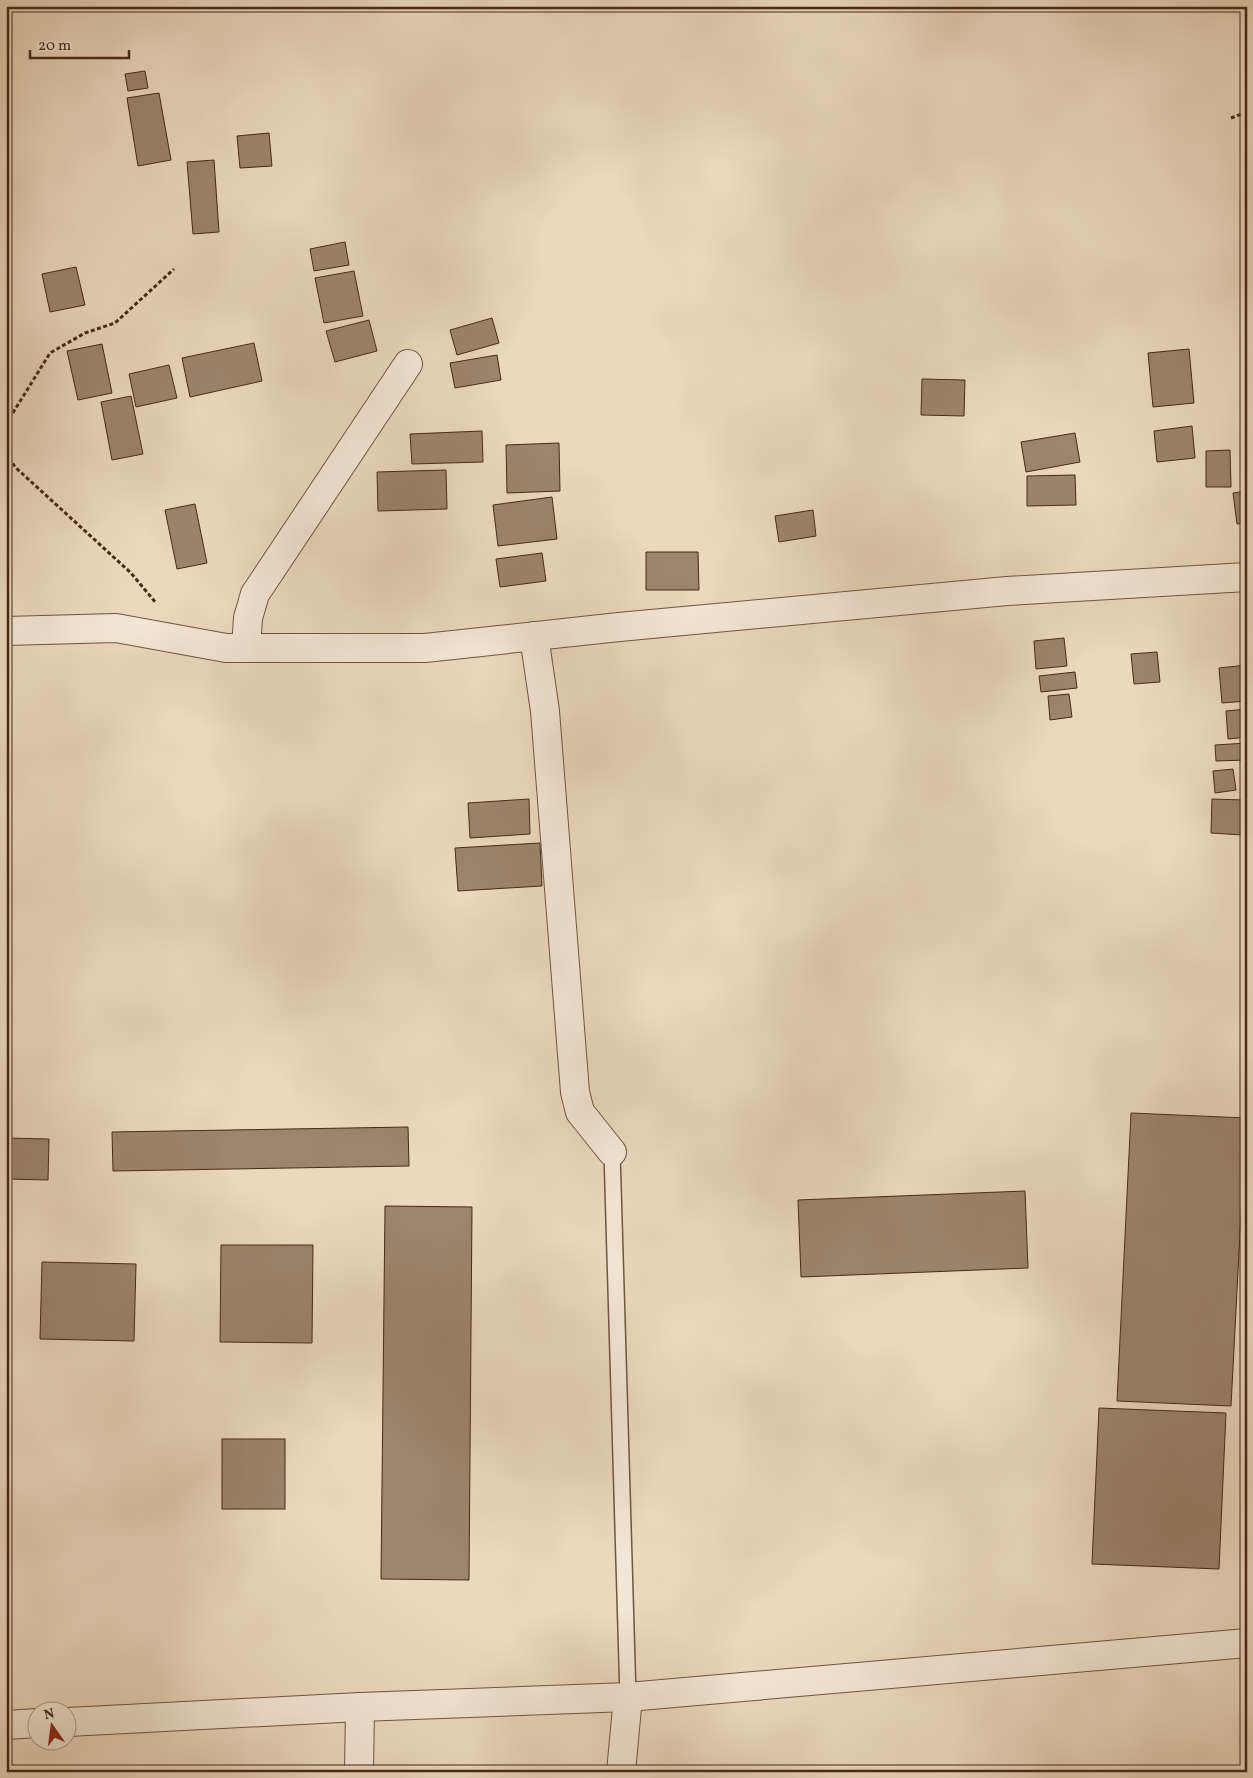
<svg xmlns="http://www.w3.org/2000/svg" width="1253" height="1778" viewBox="0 0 1253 1778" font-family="Vollkorn,serif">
  <rect width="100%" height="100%" fill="#ebd8bd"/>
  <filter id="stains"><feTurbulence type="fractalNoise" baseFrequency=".004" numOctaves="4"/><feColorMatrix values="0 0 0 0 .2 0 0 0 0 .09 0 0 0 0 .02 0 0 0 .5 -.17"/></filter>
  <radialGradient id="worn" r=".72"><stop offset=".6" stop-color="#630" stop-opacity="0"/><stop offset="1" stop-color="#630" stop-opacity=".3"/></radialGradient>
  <!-- building -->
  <g fill="#9c846d" stroke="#472917">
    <path d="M145,71L148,88L128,91L125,74Z"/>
    <path d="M159,93L171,160L138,166L127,98Z"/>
    <path d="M269,133L272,166L240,168L237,136Z"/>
    <path d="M214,160L219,232L193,234L187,162Z"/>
    <path d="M345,242L349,265L314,271L310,249Z"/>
    <path d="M76,267L85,305L50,312L42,274Z"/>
    <path d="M354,271L363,316L324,323L315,278Z"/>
    <path d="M492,318L499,343L457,355L450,330Z"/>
    <path d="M369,320L377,351L335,362L326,331Z"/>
    <path d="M254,343L262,381L190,397L182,358Z"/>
    <path d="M102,344L112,393L78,400L67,351Z"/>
    <path d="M1189,349L1194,403L1153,407L1148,353Z"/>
    <path d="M497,355L501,380L455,388L450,363Z"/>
    <path d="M169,365L177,398L136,407L129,374Z"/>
    <path d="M922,379L965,380L964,416L921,415Z"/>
    <path d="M131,396L143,454L112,460L101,402Z"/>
    <path d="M1192,426L1195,458L1157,462L1154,431Z"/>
    <path d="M482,431L483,462L412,464L410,434Z"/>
    <path d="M1075,433L1080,462L1026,472L1021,442Z"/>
    <path d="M559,443L560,491L507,493L506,445Z"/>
    <path d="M1230,450L1231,487H1206V451Z"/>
    <path d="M446,470L447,509L378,511L377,472Z"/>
    <path d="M1075,475L1076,505L1027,506V476Z"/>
    <path d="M1247,491V523L1237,524L1233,493Z"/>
    <path d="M552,497L557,539L498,546L493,505Z"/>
    <path d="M195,504L207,563L177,569L165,510Z"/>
    <path d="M813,510L816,536L779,542L775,516Z"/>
    <path d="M646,552H698L699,590H646Z"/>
    <path d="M542,553L546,581L500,587L496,559Z"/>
    <path d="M1064,638L1067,666L1036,669L1034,641Z"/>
    <path d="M1157,652L1160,682L1134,684L1131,654Z"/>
    <path d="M1247,665V701L1222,703L1219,668Z"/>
    <path d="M1075,672L1077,688L1041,692L1039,676Z"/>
    <path d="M1069,694L1072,717L1050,720L1048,696Z"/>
    <path d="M1247,709V737L1228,739L1226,711Z"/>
    <path d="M1247,743V760L1216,761L1215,745Z"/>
    <path d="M1233,769L1236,790L1215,793L1213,771Z"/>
    <path d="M529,799L530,834L470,838L468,803Z"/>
    <path d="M1212,799L1244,800L1243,835L1211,833Z"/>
    <path d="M540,843L542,886L458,891L455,848Z"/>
    <path d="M1131,1113L1246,1118L1231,1406L1117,1401Z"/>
    <path d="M408,1127L409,1166L113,1171L112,1132Z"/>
    <path d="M6,1138L49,1139L48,1180L6,1179Z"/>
    <path d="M1025,1191L1028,1268L801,1277L798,1200Z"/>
    <path d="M385,1206L472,1207L469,1580L381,1579Z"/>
    <path d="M221,1245H313L312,1343L220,1342Z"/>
    <path d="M42,1262L136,1264L134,1341L40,1339Z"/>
    <path d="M1099,1408L1226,1413L1219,1569L1092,1564Z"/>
    <rect x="222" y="1439" width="63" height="70"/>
    <path d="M41,1769L93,1771V1772H41Z"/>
  </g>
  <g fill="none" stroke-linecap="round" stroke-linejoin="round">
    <defs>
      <path id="lane" d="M612,1152L628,1697"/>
      <g id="street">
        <path d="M6,631L116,628L226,648H425L619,627L1007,591L1247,577"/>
        <path d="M534,636L545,711L575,1092L580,1112L612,1152"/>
        <path d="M246,648L248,618L255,594L408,364"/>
        <path d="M68,1722L360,1707L628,1697L1247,1643"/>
        <path d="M6,1725L38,1723"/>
        <path d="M359,1772L360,1707"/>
        <path d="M621,1772L628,1697"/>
      </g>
    </defs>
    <!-- lane casing -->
    <use href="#lane" stroke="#705540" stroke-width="18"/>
    <!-- street casing -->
    <use href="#street" stroke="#705540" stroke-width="30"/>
    <!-- path -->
    <g stroke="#472917" stroke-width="3" stroke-dasharray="4 2.5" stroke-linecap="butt">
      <path d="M1231,118L1247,112"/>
      <path d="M6,424L50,353L85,333L115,323L174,269"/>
      <path d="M6,452L15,467L131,573L156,603"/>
    </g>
    <!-- lane -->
    <use href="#lane" stroke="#f2e6d4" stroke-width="15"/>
    <!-- street -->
    <use href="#street" stroke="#f2e6d4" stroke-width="28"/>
  </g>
  <!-- margin -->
  <rect width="1253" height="1778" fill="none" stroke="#ebd8bd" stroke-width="25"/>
  <rect x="8" y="8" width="1238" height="1763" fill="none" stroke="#472917" stroke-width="2.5"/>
  <rect x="12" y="12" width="1228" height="1753" fill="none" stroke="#472917"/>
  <!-- north arrow -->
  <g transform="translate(52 1726) rotate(346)"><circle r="24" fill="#f2e6d4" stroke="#ae9a88"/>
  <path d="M0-4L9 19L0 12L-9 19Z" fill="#8f2418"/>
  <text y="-8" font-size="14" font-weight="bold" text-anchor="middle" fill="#472917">N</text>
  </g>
  <!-- scale -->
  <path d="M30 50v8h99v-8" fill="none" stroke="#472917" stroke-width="2.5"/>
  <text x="38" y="50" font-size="15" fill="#472917" stroke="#f2e6d4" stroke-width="4" paint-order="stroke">20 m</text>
  <rect width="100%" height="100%" filter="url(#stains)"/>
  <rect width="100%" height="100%" fill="url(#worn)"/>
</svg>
